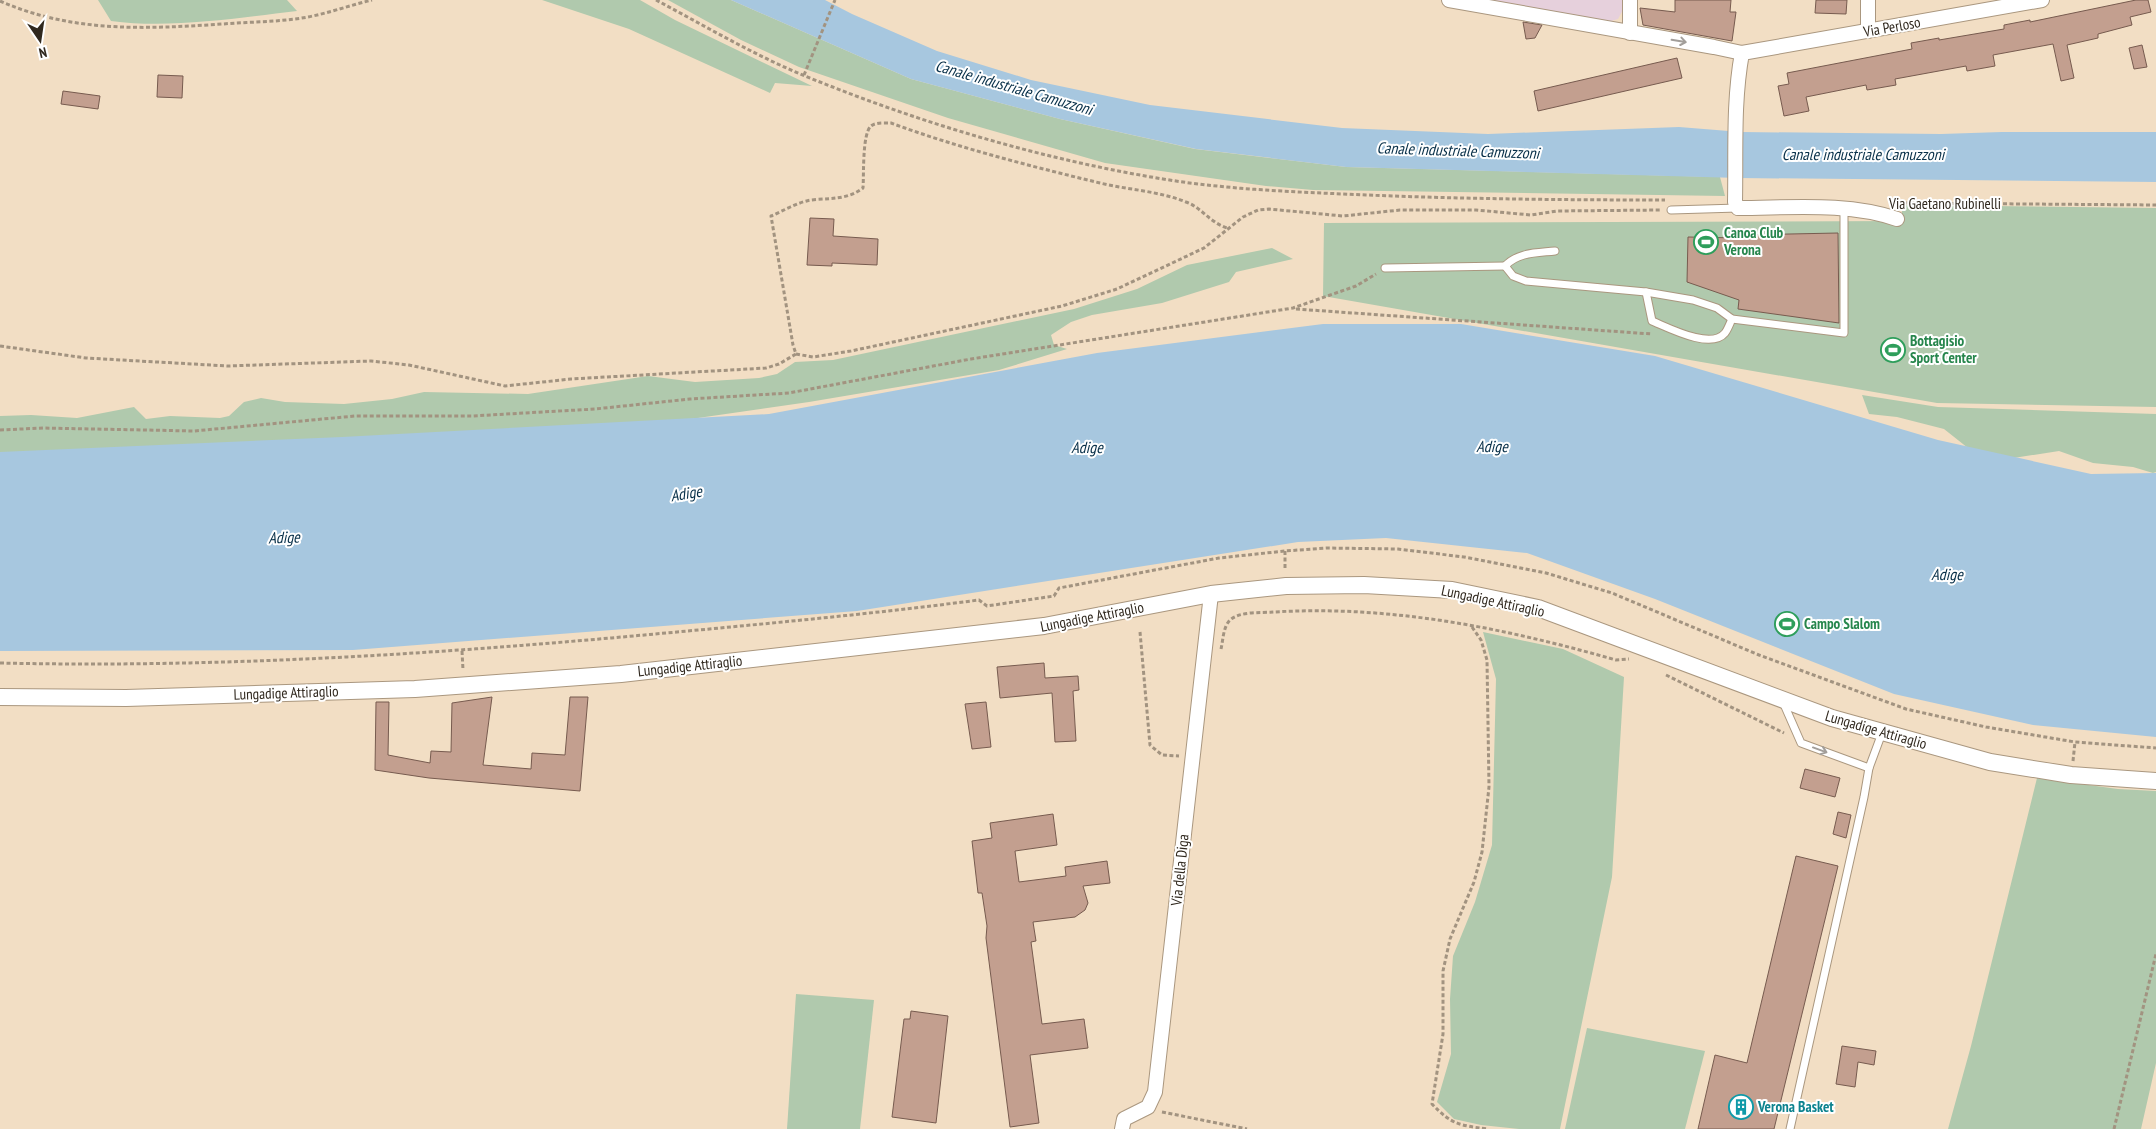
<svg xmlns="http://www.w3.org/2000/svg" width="2156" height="1129" viewBox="0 0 2156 1129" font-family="'PT Sans Narrow',sans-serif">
  <rect width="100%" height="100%" fill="#f2dec4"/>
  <!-- industrial -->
  <path fill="#e6d0dc" d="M1482,0H1624L1625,6L1618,19L1604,23Z"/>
  <!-- green -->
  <g fill="#b0c9ad">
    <path d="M98,0H287L297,11C238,18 170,29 111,21Z"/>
    <path d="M542,0H640L675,20L812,86L775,83L770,93L629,29Z"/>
    <path d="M668,0H731L911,79L1060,119L1195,149L1346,167L1720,177L1725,196L1313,190L1266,186L1105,163L948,118L799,67L741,40Z"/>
    <path d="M1902,205L2156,208V407L1937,403L1323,296L1324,223L1902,221Z"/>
    <path d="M1272,248L1293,259L1236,272L1229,282L1162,303L1092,315L1071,322L1051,335L1054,345L1067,349L999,370L809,402L677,421L0,459V416L31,415L77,418L134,407L146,419L170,416L220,418L229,416L244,402L261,398L285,402L344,404L392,399L424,392L528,394L648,376L695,382L759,378L777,374L795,362L833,360L1074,309L1137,289L1187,265Z"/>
    <path d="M1862,395L1938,407L2156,414V472L2153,473L2133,467L2093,463L2059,451L2007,459L1968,448L1944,429L1897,417L1869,414Z"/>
    <path d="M1483,632L1563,649L1624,677L1612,877L1560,1129H1519L1481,1125L1454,1119L1437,1102L1451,1054L1450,999L1453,956L1475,902L1492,845L1496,679Z"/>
    <path d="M2037,778L2118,789L2156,791V1063L2141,1129H1948L1971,1046Z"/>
    <path d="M796,994L874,1000L860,1129H787Z"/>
    <path d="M1587,1028L1705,1051L1685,1129H1565Z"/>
  </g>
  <!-- water -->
  <g fill="#a7c7df">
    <path d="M731,0H825L852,14L937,51L1031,80L1150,105L1342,128L1488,134L1679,127L1741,132L1941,134L2002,132H2156V182L1739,178L1346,167L1196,149L1060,119L911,79Z"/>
    <path d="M1323,324H1461L1655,356L1938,440L2091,474L2156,473V737L2033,725L1894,694L1655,599L1527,553L1386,538L1298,542L857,611L353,650L0,651V452L342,437L769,414L1097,353Z"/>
  </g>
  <!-- building -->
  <g fill="#c39f8f" stroke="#775b4f">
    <path d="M1675,0H1731L1730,12H1736L1732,41L1643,25L1640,8L1675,12Z"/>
    <path d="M1816,0H1847L1846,14L1815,13Z"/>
    <path d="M2136,0H2148L2151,12L2130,17L2132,25L2098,34V38L2067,45L2074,78L2061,81L2053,44L1993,55L1995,66L1967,71L1966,66L1895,79L1896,85L1867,90L1866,85L1806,97L1809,111L1784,116L1778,86L1789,84L1787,73L1912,49L1911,43L1939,38V40L2004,29V25L2030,20V22Z"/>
    <path d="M1523,22L1542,25L1535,38L1526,39Z"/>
    <path d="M2142,45L2147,67L2134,69L2129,48Z"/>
    <path d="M1677,58L1682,78L1538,111L1534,91Z"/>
    <path d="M158,75L183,76L182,98L157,97Z"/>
    <path d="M63,91L100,96L98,109L61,104Z"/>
    <path d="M810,218L834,219L833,236L878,239L877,265L832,263V266L807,265Z"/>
    <path d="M1838,233L1839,323L1738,309L1739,300L1687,282L1688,237L1742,238V235Z"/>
    <path d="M1044,663L1045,678L1078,676L1079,690L1073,691L1076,741L1055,742L1052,693L1000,698L997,667Z"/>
    <path d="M492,697L483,765L531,769L532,753L565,755L570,697H588L580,791L429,778L375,770L376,702H389L388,755L430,763L431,751L451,752L452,703Z"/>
    <path d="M986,702L991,747L972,749L965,704Z"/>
    <path d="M1805,769L1840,778L1835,797L1800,788Z"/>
    <path d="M1838,812L1851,815L1846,838L1833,834Z"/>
    <path d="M1053,814L1057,845L1015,851L1019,882L1066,876L1065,867L1107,861L1110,883L1083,886L1088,903L1085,910L1075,917L1033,922L1036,941L1031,942L1042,1024L1084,1019L1088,1048L1030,1055L1039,1123L1010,1127L986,938L987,926L982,893H978L972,841L992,838L990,823Z"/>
    <path d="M1796,856L1838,866L1774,1129H1698L1715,1055L1747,1063Z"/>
    <path d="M911,1011L948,1016L936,1123L892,1117L904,1019H910Z"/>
    <path d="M1842,1046L1876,1051L1874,1065L1858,1062L1855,1087L1836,1084Z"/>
  </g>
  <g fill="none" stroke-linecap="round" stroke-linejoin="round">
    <defs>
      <g id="service">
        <path d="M1671,210L1738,208"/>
        <path d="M1555,251C1537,253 1518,252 1505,266L1513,276L1526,281L1646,292L1693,300L1717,308L1732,319L1844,333V208"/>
        <path d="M1385,268L1505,266"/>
        <path d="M1646,292L1652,321C1669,328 1711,350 1725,333C1728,329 1730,323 1732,319"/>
        <path d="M1783,702L1801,743L1869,768"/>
        <path d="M1790,1129L1864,797L1869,768L1882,733"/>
      </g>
      <g id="minor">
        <path d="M1449,0L1714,47L1742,53"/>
        <path d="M1630,0V33"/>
        <path d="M1868,31V0"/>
        <path d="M1897,219C1847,202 1790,208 1738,208L1735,202C1736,152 1733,102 1742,53L2042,0"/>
        <path d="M1122,1129L1124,1119L1148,1107L1155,1092L1211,594"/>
      </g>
      <path id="tertiary" d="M0,697L126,698L415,689L621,674L1044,626L1211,594L1286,586L1364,585L1452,590L1538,608L1832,718L1990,762L2071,775L2156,781"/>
    </defs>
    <!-- service casing -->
    <use href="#service" stroke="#aa977f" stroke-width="9"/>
    <!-- minor casing -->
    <use href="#minor" stroke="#aa977f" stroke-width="16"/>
    <!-- tertiary casing -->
    <use href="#tertiary" stroke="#aa977f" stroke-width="18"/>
    <!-- path -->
    <g stroke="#a29380" stroke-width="3" stroke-dasharray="4 2.5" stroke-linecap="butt">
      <path d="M656,0C705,26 754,55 805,76C920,123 1041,159 1163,179C1230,190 1299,192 1366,195C1466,199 1566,200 1665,200"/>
      <path d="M0,1C73,33 145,29 223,24C247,22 272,22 295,19C321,16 347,6 372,0"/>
      <path d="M804,75L835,0"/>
      <path d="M1899,203L2156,205"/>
      <path d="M1296,309L1652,334"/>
      <path d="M0,346L86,358L228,366L371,361L409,365L505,386L571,379L766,368L779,364L796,354L793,345L771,216C783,211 798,202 811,200C830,198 847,200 863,188C864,175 862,134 871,126C876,122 885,123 891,123C959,148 1030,166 1100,183C1129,190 1159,191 1186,202C1201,207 1209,222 1227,228"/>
      <path d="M796,354L813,357L851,351L1062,306L1117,289L1204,248L1243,217L1258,210L1269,209L1343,216L1400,210H1476L1531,215L1557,211L1660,210"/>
      <path d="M0,430L43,428L194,431L355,416H472L595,409L690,399L789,393L971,359L1293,308L1356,286L1376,274"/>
      <path d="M1285,551V570"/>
      <path d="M1472,627L1481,640L1487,660L1489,787L1482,852L1474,882L1450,939L1443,971V1034L1432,1104C1452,1125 1459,1125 1487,1129"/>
      <path d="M1140,632L1150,745L1162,755L1179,756"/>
      <path d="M1221,649C1223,641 1223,627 1230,620C1240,611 1261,613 1274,612C1391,605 1504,628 1616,660L1629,659"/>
      <path d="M462,651L463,670"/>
      <path d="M0,663C219,668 438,654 655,634C764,624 871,614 979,600L987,606L1054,596L1059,588L1219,558L1285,551L1327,548L1398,549L1464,557L1546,573L1612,593L1759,655L1906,709L1986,727L2075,742L2156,748"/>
      <path d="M1666,675L1784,733"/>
      <path d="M2073,761L2075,742"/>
      <path d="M1162,1112L1247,1129"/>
      <path d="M2114,1129L2156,954"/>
    </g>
    <!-- service -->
    <use href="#service" stroke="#fff" stroke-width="7"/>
    <!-- minor -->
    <use href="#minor" stroke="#fff" stroke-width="14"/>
    <!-- tertiary -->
    <use href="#tertiary" stroke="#fff" stroke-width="16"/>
  </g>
  <!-- one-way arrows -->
  <defs><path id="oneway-shaft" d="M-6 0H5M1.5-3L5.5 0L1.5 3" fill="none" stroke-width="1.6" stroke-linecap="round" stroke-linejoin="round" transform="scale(1.25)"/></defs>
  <g stroke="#a29e9a">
    <use href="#oneway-shaft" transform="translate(1679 41) rotate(9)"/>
    <use href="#oneway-shaft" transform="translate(1820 750) rotate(20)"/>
  </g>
  <!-- icons -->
  <defs>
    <symbol id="stadium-ring" viewBox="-11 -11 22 22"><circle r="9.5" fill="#fff" stroke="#2e9e5b" stroke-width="1.5"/><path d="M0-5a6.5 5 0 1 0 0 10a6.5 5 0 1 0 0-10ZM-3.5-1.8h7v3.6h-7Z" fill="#2e9e5b"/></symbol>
    <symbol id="building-ring" viewBox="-11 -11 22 22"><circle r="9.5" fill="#fff" stroke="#0f9aa8" stroke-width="1.5"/><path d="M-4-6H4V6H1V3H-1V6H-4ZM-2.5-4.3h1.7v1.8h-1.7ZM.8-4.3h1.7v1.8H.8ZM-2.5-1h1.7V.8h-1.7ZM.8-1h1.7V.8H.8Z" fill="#0f9aa8"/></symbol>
  </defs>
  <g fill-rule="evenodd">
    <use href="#stadium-ring" x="1692" y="228" width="28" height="28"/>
    <use href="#stadium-ring" x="1879" y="336" width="28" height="28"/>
    <use href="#stadium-ring" x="1773" y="610" width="28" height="28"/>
    <use href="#building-ring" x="1727" y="1093" width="28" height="28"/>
  </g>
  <g text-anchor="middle" stroke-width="4" stroke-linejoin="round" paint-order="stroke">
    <!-- street labels -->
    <g font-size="15" fill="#30281e" stroke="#fff">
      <text transform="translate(1892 27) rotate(-10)" y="5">Via Perloso</text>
      <text x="1945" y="209">Via Gaetano Rubinelli</text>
      <text transform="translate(1493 601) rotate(12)" y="5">Lungadige Attiraglio</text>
      <text transform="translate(1092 617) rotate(-11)" y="5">Lungadige Attiraglio</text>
      <text transform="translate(690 666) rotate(-6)" y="5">Lungadige Attiraglio</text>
      <text transform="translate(286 693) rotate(-2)" y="5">Lungadige Attiraglio</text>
      <text transform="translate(1876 730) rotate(16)" y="5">Lungadige Attiraglio</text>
      <text transform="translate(1180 870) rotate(-84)" y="5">Via della Diga</text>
    </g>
    <!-- leisure labels -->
    <g font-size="15" font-weight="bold" fill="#27864d" stroke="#fff" text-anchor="start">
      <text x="1724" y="238">Canoa Club<tspan x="1724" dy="17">Verona</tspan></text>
      <text x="1910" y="346">Bottagisio<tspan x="1910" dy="17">Sport Center</tspan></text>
      <text x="1804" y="629">Campo Slalom</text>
    </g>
    <!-- culture labels -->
    <g font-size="15" font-weight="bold" fill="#0d838f" stroke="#fff" text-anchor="start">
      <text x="1758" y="1112">Verona Basket</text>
    </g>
    <!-- water labels -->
    <g font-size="16" font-style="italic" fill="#072f48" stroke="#fff">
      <text transform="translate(1014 87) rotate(16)" y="6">Canale industriale Camuzzoni</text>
      <text transform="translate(1458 150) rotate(2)" y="6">Canale industriale Camuzzoni</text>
      <text x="1863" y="160">Canale industriale Camuzzoni</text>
      <text x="1492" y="452">Adige</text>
      <text x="1087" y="453">Adige</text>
      <text transform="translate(686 493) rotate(-9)" y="6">Adige</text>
      <text transform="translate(284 537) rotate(-2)" y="6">Adige</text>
      <text x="1947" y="580">Adige</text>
    </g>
  </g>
  <!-- north arrow -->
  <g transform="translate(40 40) rotate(167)" stroke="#ffffff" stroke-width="4" paint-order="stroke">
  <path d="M0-4L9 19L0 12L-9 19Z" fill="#30281e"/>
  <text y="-8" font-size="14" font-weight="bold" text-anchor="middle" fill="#30281e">N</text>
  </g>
</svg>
